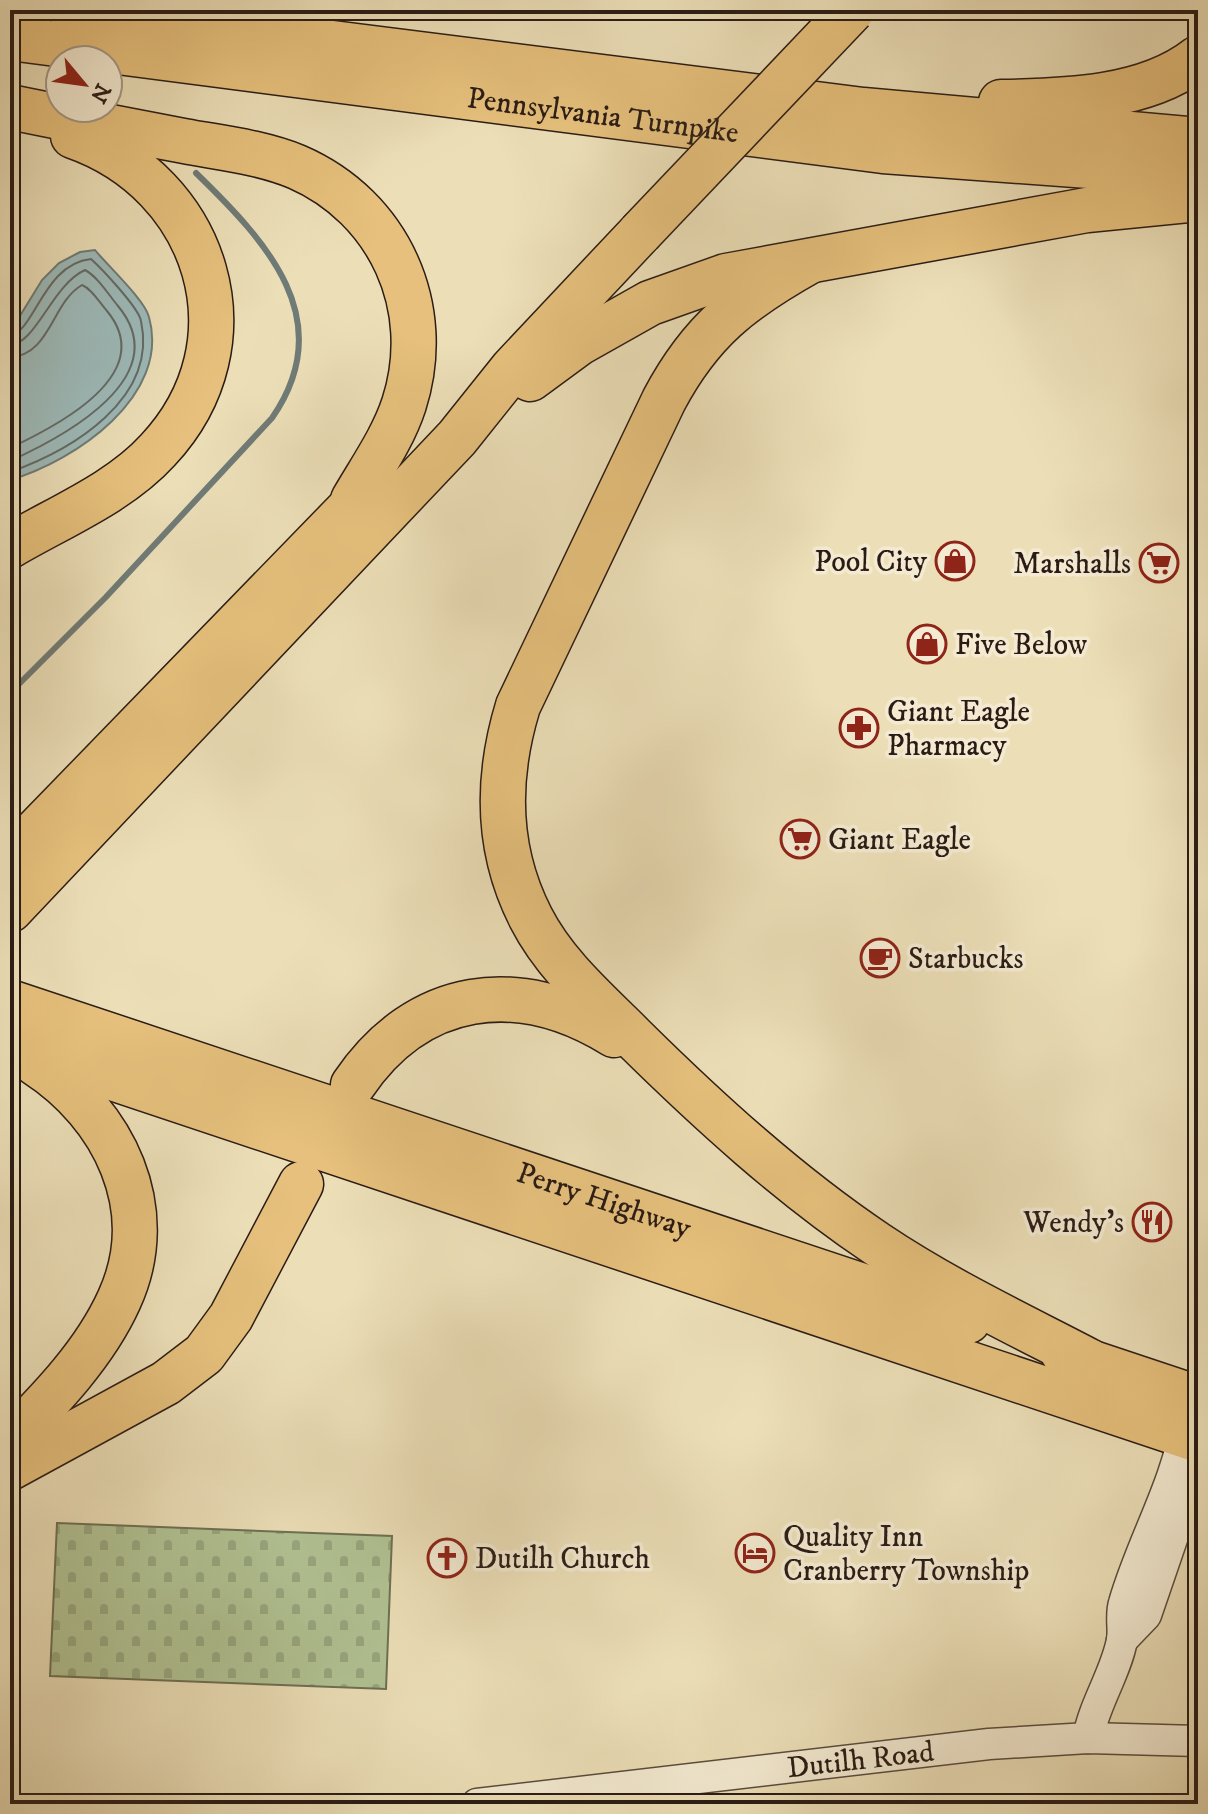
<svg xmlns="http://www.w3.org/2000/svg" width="1208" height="1814" viewBox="0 0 1208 1814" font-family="'IM FELL DW Pica',serif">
  <defs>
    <pattern id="cemetery-stones" width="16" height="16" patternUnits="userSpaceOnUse" patternTransform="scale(2)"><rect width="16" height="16" fill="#b1c394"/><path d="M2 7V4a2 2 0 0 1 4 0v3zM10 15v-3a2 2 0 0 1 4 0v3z" fill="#98a77f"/></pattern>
  </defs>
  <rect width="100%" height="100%" fill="#ecdfb8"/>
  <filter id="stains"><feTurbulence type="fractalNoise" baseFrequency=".0025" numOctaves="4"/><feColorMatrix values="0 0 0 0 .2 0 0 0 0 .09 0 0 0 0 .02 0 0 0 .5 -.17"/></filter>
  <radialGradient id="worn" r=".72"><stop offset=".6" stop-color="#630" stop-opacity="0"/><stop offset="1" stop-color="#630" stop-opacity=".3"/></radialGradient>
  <!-- cemetery -->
  <path fill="url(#cemetery-stones)" stroke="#6e7054" stroke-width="2" d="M57,1523L392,1536L386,1689L50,1676Z"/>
  <!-- water -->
  <path fill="#9dbab9" stroke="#6f7b77" stroke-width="2" d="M95,250C107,265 145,300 149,317C171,396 75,461 10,480V332L42,280L59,263L80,252Z"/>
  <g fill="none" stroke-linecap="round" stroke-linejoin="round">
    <!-- shore -->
    <g stroke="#646b67" stroke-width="2">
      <path d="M10,335C35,332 43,264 91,259C101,268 139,308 141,321C158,399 72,450 10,472"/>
      <path d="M10,345C36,344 52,285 85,270C98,277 108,294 118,306C177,377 63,437 10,461"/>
      <path d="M10,357C50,356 52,302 82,285C92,289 99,302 107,311C159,374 57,426 10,448"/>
    </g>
    <!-- stream -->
    <path stroke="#6f7b77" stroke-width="6" d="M10,693L106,597L272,418C340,320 267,242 196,173"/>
    <defs>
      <g id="minor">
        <path d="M1122,1640L1146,1615L1198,1463"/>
        <path d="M1088,1738C1094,1704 1116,1673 1122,1640C1124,1628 1120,1615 1124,1603C1142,1540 1178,1483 1187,1417"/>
        <path id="s1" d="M477,1804L989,1744L1088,1738L1198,1741"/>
      </g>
      <g id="highway">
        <path d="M70,10L863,110L1198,140"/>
        <path id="s2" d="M10,38L883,151L1198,174"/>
        <path d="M1001,102C1065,101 1146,99 1198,58"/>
        <path d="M10,107C68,119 126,130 184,141C221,148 261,152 297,167C389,207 435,307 404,404C393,438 371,469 353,500"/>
        <path d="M810,261C742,299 701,330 664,400L518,706C496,778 496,850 531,918C555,965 596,1000 633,1037C708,1111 789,1185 877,1244C944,1289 1018,1324 1089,1361"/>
        <path d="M530,379L579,343L650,303L726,276L1087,210L1198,199"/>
        <path d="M10,546C59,517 119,493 158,450C259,342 208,183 73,136"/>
        <path d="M10,858L376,481"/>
        <path d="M10,910L457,438L513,368L640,233"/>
        <path id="s3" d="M10,1002L968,1321"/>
        <path d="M10,1044L1198,1440"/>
        <path d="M353,1085C418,989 518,976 614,1035"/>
        <path d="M1063,1353L1198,1398"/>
        <path d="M10,1440C51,1399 95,1353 119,1300C161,1209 114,1114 35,1063"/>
        <path d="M10,1468L166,1383L204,1354L231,1317L301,1184"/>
      </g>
    </defs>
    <!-- minor casing -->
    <use href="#minor" stroke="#5a4d3e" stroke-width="33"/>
    <!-- highway casing -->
    <use href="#highway" stroke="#2a1c15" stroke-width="47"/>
    <!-- minor -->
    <use href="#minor" stroke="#f3ead1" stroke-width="30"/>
    <!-- highway -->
    <use href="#highway" stroke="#e6c07c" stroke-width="44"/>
    <defs>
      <path id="highway-bridge" d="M640,233L852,10"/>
    </defs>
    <!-- highway-bridge casing -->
    <use href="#highway-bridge" stroke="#2a1c15" stroke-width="47" stroke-linecap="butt"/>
    <!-- highway-bridge -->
    <use href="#highway-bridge" stroke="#e6c07c" stroke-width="44"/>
  </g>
  <!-- icons -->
  <defs>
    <symbol id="shop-ring" viewBox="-11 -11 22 22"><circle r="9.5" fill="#f3ead1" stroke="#8f2418" stroke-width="1.5"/><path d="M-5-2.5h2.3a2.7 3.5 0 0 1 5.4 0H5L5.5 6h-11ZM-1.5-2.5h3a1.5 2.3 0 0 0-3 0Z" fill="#8f2418"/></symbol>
    <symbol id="supermarket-ring" viewBox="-11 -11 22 22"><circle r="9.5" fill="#f3ead1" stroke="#8f2418" stroke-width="1.5"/><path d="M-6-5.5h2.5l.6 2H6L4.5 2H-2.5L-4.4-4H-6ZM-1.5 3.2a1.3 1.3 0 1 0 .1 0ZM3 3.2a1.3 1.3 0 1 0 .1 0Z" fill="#8f2418"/></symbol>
    <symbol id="pharmacy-ring" viewBox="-11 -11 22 22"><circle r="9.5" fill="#f3ead1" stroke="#8f2418" stroke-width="1.5"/><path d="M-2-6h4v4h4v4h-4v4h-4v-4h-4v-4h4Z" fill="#8f2418"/></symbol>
    <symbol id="cafe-ring" viewBox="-11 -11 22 22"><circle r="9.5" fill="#f3ead1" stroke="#8f2418" stroke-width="1.5"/><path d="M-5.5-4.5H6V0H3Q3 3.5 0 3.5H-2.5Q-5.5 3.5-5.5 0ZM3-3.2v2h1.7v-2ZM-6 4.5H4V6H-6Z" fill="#8f2418"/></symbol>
    <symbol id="restaurant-ring" viewBox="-11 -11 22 22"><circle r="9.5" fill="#f3ead1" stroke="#8f2418" stroke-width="1.5"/><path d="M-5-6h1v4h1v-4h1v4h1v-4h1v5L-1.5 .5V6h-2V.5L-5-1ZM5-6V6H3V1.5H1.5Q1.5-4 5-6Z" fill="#8f2418"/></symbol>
    <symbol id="hotel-ring" viewBox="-11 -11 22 22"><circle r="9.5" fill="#f3ead1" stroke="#8f2418" stroke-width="1.5"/><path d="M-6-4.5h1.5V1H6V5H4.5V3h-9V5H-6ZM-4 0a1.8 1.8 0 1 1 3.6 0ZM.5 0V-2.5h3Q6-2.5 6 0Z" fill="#8f2418"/></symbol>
    <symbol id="church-ring" viewBox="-11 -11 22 22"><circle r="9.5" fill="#f3ead1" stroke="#8f2418" stroke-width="1.5"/><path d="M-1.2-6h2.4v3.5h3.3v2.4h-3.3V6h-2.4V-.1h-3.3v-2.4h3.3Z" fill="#8f2418"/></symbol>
  </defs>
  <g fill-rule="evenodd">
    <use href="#shop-ring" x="933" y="539" width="44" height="44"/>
    <use href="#supermarket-ring" x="1137" y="541" width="44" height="44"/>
    <use href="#shop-ring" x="905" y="622" width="44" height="44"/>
    <use href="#pharmacy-ring" x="837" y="706" width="44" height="44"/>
    <use href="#supermarket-ring" x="778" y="817" width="44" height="44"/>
    <use href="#cafe-ring" x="858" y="936" width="44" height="44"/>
    <use href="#restaurant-ring" x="1130" y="1200" width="44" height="44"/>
    <use href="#hotel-ring" x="733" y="1531" width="44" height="44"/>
    <use href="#church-ring" x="425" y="1536" width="44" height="44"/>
  </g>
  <g text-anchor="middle" stroke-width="7" stroke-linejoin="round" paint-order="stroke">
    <!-- street labels -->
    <g font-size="30" fill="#2a1c15" stroke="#f3ead1">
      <text dy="10" stroke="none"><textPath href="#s2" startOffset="598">Pennsylvania Turnpike</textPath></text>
      <text dy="10" stroke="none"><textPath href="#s3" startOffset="626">Perry Highway</textPath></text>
      <text dy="10" stroke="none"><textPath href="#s1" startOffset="386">Dutilh Road</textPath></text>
    </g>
    <!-- poi labels -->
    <g font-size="30" fill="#2a1c15" stroke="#f3ead1" text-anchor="start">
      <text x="927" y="571" text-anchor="end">Pool City</text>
      <text x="1131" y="573" text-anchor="end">Marshalls</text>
      <text x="955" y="654">Five Below</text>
      <text x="887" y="721">Giant Eagle<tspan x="887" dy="34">Pharmacy</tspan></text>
      <text x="828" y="849">Giant Eagle</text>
      <text x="908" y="968">Starbucks</text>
      <text x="1124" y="1232" text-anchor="end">Wendy's</text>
      <text x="783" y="1546">Quality Inn<tspan x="783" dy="34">Cranberry Township</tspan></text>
      <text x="475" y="1568">Dutilh Church</text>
    </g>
  </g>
  <!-- margin -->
  <rect width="1208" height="1814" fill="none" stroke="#ecdfb8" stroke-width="40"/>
  <rect x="12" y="12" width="1184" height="1790" fill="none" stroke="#2a1c15" stroke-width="4"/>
  <rect x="20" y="20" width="1168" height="1774" fill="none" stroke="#2a1c15" stroke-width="2"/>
  <!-- north arrow -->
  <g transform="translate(84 84) rotate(119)"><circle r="38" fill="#f3ead1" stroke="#a39886" stroke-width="2"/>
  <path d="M0-6L14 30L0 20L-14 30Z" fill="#8f2418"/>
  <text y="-12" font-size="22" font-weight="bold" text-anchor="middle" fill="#2a1c15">N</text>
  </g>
  <rect width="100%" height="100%" filter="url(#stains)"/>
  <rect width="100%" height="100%" fill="url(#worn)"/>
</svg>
